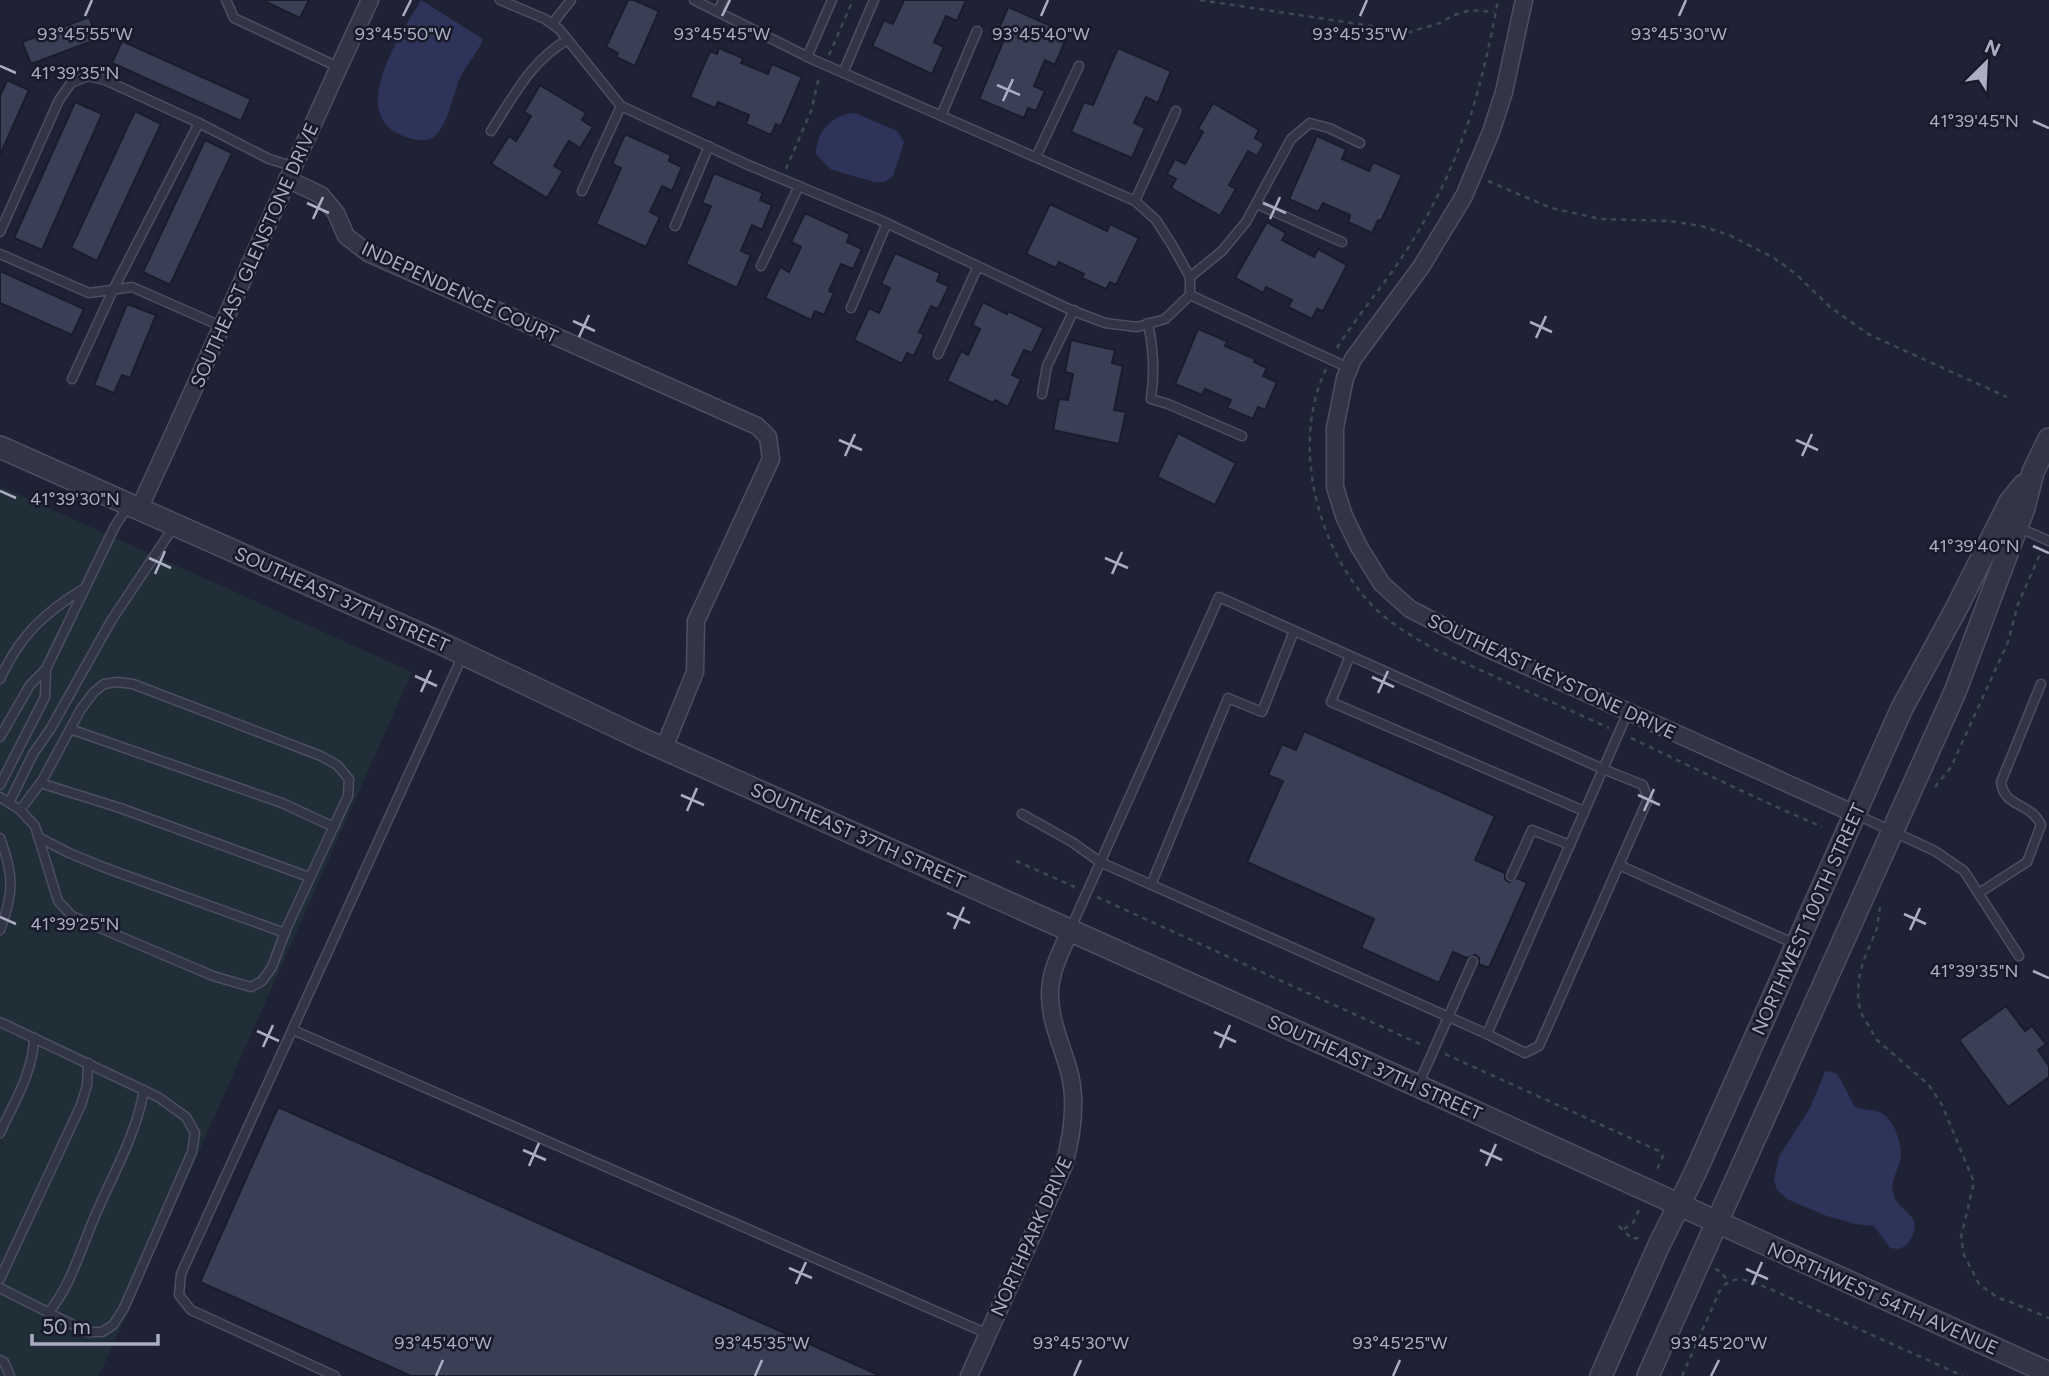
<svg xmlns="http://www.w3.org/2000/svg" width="2049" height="1376" viewBox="0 0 2049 1376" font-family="Figtree,sans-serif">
  <rect width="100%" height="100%" fill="#1f2235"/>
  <!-- green -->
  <path fill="#202e37" d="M0,486L412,672L99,1376H0Z"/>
  <!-- water -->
  <g fill="#2e3459">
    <path d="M421,0L483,39C478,53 467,63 461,76C453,91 448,129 432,138C423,143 410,139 401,135C347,112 403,31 421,0Z"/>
    <path d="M855,113L897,131L904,142L893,176L884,182H874L830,169L816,154C816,131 833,114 855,113Z"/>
    <path d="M1830,1071L1838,1075L1855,1107C1863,1110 1874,1109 1881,1113C1894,1118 1904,1148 1900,1161C1898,1171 1890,1181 1893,1192C1898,1216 1930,1213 1906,1246L1898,1249L1890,1248L1874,1226L1855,1224L1824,1215L1787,1199L1777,1190L1774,1180L1779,1156L1809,1110L1825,1072Z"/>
  </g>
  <!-- building -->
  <g fill="#3a3f56" stroke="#1a1c2c" stroke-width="2">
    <path d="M262,0H309L300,18Z"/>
    <path d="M628,0H634L659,11L635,66L616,57L618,53L606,47Z"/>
    <path d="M904,0H966L957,21L946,16L934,42L944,47L932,74L872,46L884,20L893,24Z"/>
    <path d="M1008,7L1058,29L1055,36L1065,41L1055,65L1045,60L1034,86L1045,91L1036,111L1028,108L1024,118L979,99L1003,42L995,38Z"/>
    <path d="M89,17L98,39L31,64L22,42Z"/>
    <path d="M122,41L251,99L241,121L112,63Z"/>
    <path d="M719,48L743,58L741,63L768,74L772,64L802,77L781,126L776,124L771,135L746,124L749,115L718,102L715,108L690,97L710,51L717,54Z"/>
    <path d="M1118,48L1171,71L1158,103L1146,97L1134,123L1145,128L1132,158L1071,132L1084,102L1093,105Z"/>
    <path d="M7,80L29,90L0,155V96Z"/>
    <path d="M540,85L586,113L582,120L593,127L580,148L569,141L554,166L563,171L547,198L491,164L509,136L516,141L531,116L524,112Z"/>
    <path d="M75,102L102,114L42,250L14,238Z"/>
    <path d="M1213,103L1259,130L1255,138L1264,144L1257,156L1248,151L1229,185L1236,189L1220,216L1171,188L1176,179L1167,174L1175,159L1185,164L1203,132L1198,129Z"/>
    <path d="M135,111L161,124L97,261L71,248Z"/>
    <path d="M625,134L671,155L669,161L682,167L672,191L662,186L650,212L660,217L646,247L596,224L621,168L612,164Z"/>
    <path d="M1317,136L1346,149L1342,159L1369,171L1373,162L1402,175L1381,221L1378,220L1372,233L1348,222L1350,215L1323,203L1318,212L1289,199Z"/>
    <path d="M205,140L232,153L170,285L143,272Z"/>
    <path d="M714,173L763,193L760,200L772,205L762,230L752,225L741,251L751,255L737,288L686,264L711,206L702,203Z"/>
    <path d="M1050,204L1107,231L1110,224L1139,238L1116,285L1110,282L1106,289L1082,278L1084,274L1059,262L1056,268L1026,254Z"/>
    <path d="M805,213L850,234L847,242L862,249L853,269L841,264L829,291L834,293L824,315L815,311L811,320L765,298L780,267L789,272L801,247L791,242Z"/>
    <path d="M1267,222L1286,233L1282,240L1314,257L1318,249L1347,265L1323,311L1317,309L1312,319L1288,307L1292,300L1266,287L1263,293L1235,278Z"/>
    <path d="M895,253L940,273L937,281L949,286L938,309L931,306L919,332L924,335L914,356L907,353L902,364L854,340L869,308L879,313L890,288L881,284Z"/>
    <path d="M0,271L84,309L72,335L0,303Z"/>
    <path d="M983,302L1007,314L1008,311L1044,328L1032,353L1024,350L1012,375L1021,379L1008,407L995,400L993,403L947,381L961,351L968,355L980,329L972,325Z"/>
    <path d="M127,304L156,315L130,378L122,375L114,393L94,385Z"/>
    <path d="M1198,329L1227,341L1225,346L1255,359L1254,362L1267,368L1263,376L1277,382L1265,410L1258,407L1253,419L1227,408L1231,400L1205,389L1202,395L1175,384Z"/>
    <path d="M1071,340L1115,350L1112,363L1123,366L1114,410L1126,412L1119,444L1053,430L1059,399L1068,400L1073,374L1065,372Z"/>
    <path d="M1178,433L1236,463L1215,505L1157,477Z"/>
    <path d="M1304,731L1495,816L1475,860L1505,873V879L1509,882L1517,878L1527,883L1489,968L1479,964V958L1475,955L1467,958L1453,952L1439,983L1361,948L1374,919L1247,862L1283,781L1268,775L1282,744L1296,750Z"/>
    <path d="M2006,1006L2025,1031L2032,1026L2046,1044L2038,1050L2049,1066V1077L2008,1107L1959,1040Z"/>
    <path d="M278,1107L881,1376H411L200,1282Z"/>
  </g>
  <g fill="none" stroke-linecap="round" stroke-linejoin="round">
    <defs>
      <g id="service">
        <path d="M226,0L234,18L338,67"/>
        <path d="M500,0L545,19L559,29L621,106L746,164L880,220L1071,310L1105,323L1137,327L1165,319L1190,295"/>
        <path d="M694,0L814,60L1135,201L1156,220L1172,245L1190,277V295L1349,368"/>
        <path d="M718,12L723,0"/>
        <path d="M552,24L571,0"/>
        <path d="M807,57L832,0"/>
        <path d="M843,73L874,0"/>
        <path d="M941,116L977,31"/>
        <path d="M491,131C513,97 531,61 567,40"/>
        <path d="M1036,157L1079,66"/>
        <path d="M582,191L621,106"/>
        <path d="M1135,201L1176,111"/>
        <path d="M1257,204L1342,242"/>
        <path d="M675,226L709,146"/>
        <path d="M0,232L59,100L71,83L88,76L105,80L199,123L269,159L292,166"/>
        <path d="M0,254L89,293L132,287L223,327"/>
        <path d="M761,266L799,186"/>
        <path d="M1190,277L1222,251L1246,222L1291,139L1310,123L1329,128L1360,143"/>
        <path d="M851,308L887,223"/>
        <path d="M1148,323C1154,350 1155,372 1151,399L1168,404L1242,436"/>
        <path d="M938,354L978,266"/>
        <path d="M72,379L113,290L199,123"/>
        <path d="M1042,394L1047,366L1074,310"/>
        <path d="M2020,528L2049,541"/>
        <path d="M1350,656L1331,702L1584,811"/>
        <path d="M0,679C20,635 45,612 85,588"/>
        <path d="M70,729L282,803L334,827"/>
        <path d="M0,737L30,685L46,669"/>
        <path d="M40,783L120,808L309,877"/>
        <path d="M0,785L45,697L46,669L115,526L129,505"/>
        <path d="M0,797L20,810L35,826L58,901L72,916L213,976L251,987L262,981L272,967L287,927L348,796L349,779L337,765L321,756L133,684L117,682L104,684L94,692L81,709L42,781L20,810"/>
        <path d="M9,803L33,754L51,728L111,621L175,525"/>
        <path d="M1022,814L1072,842L1100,862L1487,1034"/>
        <path d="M1855,814L1935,851L1964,871L2019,956"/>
        <path d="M38,837L69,853L103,867L285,933"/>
        <path d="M0,838C14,875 14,893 0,930"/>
        <path d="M1619,865L1795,944"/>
        <path d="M1511,876L1532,830L1570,845"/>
        <path d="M1151,885L1228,698L1262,712L1294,631"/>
        <path d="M1979,893L2027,862L2041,825C2031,802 2004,808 2001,782L2041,684"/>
        <path d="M1070,930L1219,597L1603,769L1643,785L1648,799L1539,1046L1525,1053L1487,1034C1534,927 1581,819 1628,712"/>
        <path d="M0,1022L158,1097L186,1117L195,1133L192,1152L124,1308L113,1325L102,1332H87L0,1288"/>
        <path d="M293,1030L988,1334"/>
        <path d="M1419,1083L1473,961"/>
        <path d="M0,1133C14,1102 33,1073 34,1038"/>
        <path d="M0,1279L81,1105L87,1085L88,1063"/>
        <path d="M48,1313C71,1286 81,1248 95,1216C113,1174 136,1135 144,1090"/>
        <path d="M0,1360L4,1362L10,1376"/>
        <path d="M335,1376L191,1310L179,1295L181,1274L463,655"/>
      </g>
      <g id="minor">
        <path d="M1524,0L1504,92L1491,132L1464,196L1421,267L1353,359L1345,378L1335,428V487L1344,516L1359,547L1382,584L1410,609L1480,645L1855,814"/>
        <path d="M287,179L321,195L336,213L346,236L368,253L757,426L768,437L771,459L696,621L695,672L664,748"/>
        <path d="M139,509C217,340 291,169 370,0"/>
        <path d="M969,1376L1064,1165C1072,1136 1077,1105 1070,1075C1063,1046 1049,1022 1050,991C1051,969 1062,950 1070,930"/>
      </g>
      <g id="tertiary">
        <path d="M0,447L436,641L642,739L1418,1086L2049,1373"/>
        <path d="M1601,1376L1659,1245L1695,1173L1902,708L1955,611L2010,502L2024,485"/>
        <path d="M1648,1376L1955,692L2024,508L2033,472L2049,439"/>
      </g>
    </defs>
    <!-- service casing -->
    <use href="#service" stroke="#4c4f61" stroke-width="11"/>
    <!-- minor casing -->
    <use href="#minor" stroke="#4c4f61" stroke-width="19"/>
    <!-- tertiary casing -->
    <use href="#tertiary" stroke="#4c4f61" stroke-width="24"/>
    <!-- path -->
    <g stroke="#3b4951" stroke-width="2.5" stroke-dasharray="5 5" stroke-linecap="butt">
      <path d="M1200,0L1410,32L1440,23L1454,15L1471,10L1494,12"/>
      <path d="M829,55L853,0"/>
      <path d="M786,169L811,111L819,77"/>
      <path d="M1488,181L1551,208L1601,219L1670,221L1701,226L1729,235L1774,258L1796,274L1830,307L1868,334L2007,397"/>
      <path d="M1337,348C1359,313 1386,283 1408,248C1460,166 1481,94 1498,0"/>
      <path d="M1326,369C1291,442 1316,543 1368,601C1388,623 1413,637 1438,651L1609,728"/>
      <path d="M1631,738C1694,768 1757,799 1822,827"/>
      <path d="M1935,787L1951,767L2008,642L2018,604L2041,552"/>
      <path d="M1016,861L1075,887"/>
      <path d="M1097,897L1422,1045"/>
      <path d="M1880,907L1877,928L1863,962L1859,979L1858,996L1860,1011L1877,1040L1929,1085L1942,1105L1974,1182L1961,1237L1964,1255L1979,1284L1998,1298L2008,1301L2049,1318"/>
      <path d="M1445,1054L1659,1151L1663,1156L1656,1172"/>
      <path d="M1619,1226L1632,1239L1642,1237"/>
      <path d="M1624,1229L1633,1223L1640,1207"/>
      <path d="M1715,1269L1721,1272L1728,1281"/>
      <path d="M1682,1376L1721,1288C1736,1273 1750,1281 1768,1288L1963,1376"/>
    </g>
    <!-- service -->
    <use href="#service" stroke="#323546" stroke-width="8"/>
    <!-- minor -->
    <use href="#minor" stroke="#323546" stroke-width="16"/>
    <!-- tertiary -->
    <use href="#tertiary" stroke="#323546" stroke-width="21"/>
  </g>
  <!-- ticks -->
  <path fill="none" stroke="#abaec3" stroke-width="2.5" d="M85,16L92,0M403,16L411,0M722,16L730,0M1041,16L1048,0M1360,16L1367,0M1679,16L1686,0M0,66L16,73M997,85L1020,95M1003,101L1013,79M2033,121L2049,128M307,203L329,213M1263,203L1286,213M313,219L323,197M1270,219L1280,197M573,321L595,331M1530,322L1552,332M579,337L589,315M1536,338L1546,316M839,440L862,450M1796,440L1818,450M845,456L855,434M1802,456L1812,434M0,491L16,498M2033,546L2049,553M149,558L171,568M1105,558L1128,568M155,574L165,551M1112,574L1122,552M415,676L437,686M1372,677L1394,687M421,692L431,670M1378,693L1388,671M681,795L704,805M1638,795L1660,805M687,811L697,788M1644,811L1654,789M947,913L970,923M1904,914L1926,924M0,917L16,924M954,929L964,907M1910,930L1920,908M2033,971L2049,978M257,1031L279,1041M1214,1032L1236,1042M263,1047L273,1025M1220,1048L1230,1025M523,1150L546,1160M1480,1150L1502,1160M529,1166L539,1143M1486,1166L1496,1144M789,1268L812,1278M1746,1269L1768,1279M796,1284L806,1262M1752,1285L1762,1262M436,1376L443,1360M755,1376L762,1360M1074,1376L1081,1360M1393,1376L1400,1360M1711,1376L1719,1360"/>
  <g text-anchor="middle" stroke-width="5" stroke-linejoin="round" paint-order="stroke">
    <!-- street labels -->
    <g font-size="19" fill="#abaec3" stroke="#181a2a">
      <text transform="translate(254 255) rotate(-66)" y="7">SOUTHEAST GLENSTONE DRIVE</text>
      <text transform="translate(460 292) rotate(25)" y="7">INDEPENDENCE COURT</text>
      <text transform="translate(342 599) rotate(24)" y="7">SOUTHEAST 37TH STREET</text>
      <text transform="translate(1552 676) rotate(25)" y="7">SOUTHEAST KEYSTONE DRIVE</text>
      <text transform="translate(858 835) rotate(24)" y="7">SOUTHEAST 37TH STREET</text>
      <text transform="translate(1808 919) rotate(-66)" y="7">NORTHWEST 100TH STREET</text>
      <text transform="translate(1375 1067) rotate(24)" y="7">SOUTHEAST 37TH STREET</text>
      <text transform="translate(1031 1236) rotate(-66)" y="7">NORTHPARK DRIVE</text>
      <text transform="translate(1883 1298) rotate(24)" y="7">NORTHWEST 54TH AVENUE</text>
    </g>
  </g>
  <g font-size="18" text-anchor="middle" fill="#abaec3" stroke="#181a2a" stroke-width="5" stroke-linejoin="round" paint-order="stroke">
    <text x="403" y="40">93°45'50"W</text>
    <text x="1679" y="40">93°45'30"W</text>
    <text x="85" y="40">93°45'55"W</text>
    <text x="722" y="40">93°45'45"W</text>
    <text x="1041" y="40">93°45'40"W</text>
    <text x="1360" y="40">93°45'35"W</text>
    <text x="75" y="79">41°39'35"N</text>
    <text x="1974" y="127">41°39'45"N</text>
    <text x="75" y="505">41°39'30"N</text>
    <text x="1974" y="552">41°39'40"N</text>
    <text x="75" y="930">41°39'25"N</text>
    <text x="1974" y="977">41°39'35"N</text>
    <text x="443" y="1349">93°45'40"W</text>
    <text x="762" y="1349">93°45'35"W</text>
    <text x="1081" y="1349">93°45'30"W</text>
    <text x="1400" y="1349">93°45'25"W</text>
    <text x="1719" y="1349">93°45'20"W</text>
  </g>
  <!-- north arrow -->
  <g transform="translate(1986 63) rotate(24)" stroke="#181a2a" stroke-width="5" paint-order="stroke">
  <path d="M0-5L12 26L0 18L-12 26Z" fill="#abaec3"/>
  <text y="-10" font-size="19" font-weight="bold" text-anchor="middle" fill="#abaec3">N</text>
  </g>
  <!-- scale -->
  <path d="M32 1334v10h126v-10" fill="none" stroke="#abaec3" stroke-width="3.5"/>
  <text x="42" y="1334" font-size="21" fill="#abaec3" stroke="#181a2a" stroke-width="5" paint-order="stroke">50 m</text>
</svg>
